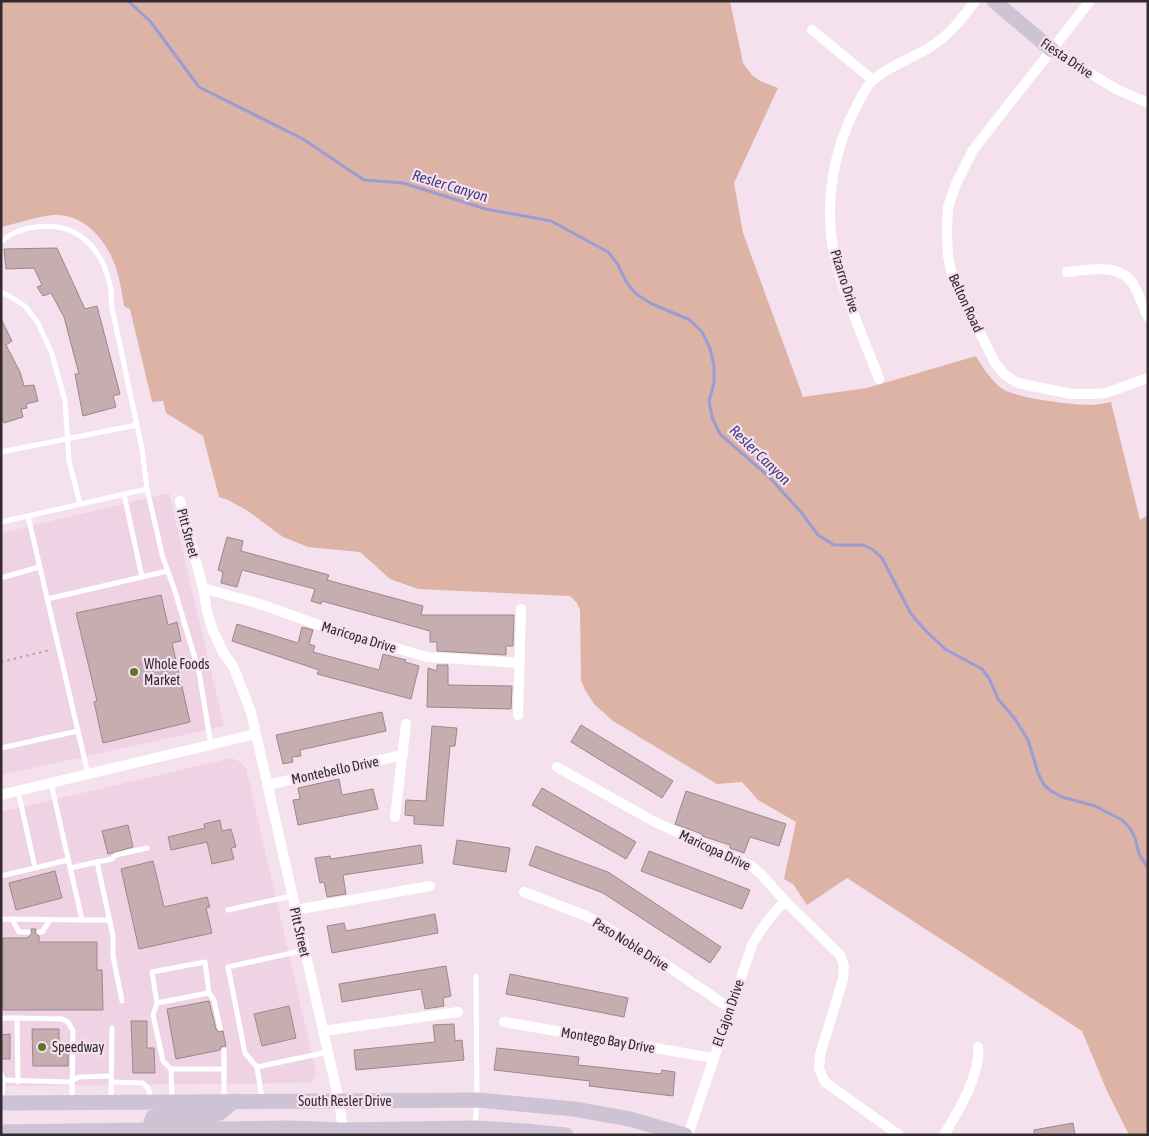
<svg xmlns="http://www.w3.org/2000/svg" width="1149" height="1136" viewBox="0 0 1149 1136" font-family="'Asap Condensed',sans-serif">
  <rect width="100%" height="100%" fill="#f5e0ed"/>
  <!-- built -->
  <g fill="#efd3e4">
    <path d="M169,493L224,726L1,775V533Z"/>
    <path d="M232,758L240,762L246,768L316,1072L313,1081L310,1083L1,1086V812Z"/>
  </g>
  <!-- green -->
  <path fill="#dcb3a5" d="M1,1H730L743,63L752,75L760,81L778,88L734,183L743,233L803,397L867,388L976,356C983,368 990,379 1000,387C1012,398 1071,405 1088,405C1096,405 1104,403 1111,402L1140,520L1148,515V1135H1129L1107,1091L1082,1031L847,878L807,905L793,884L784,879L796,822L758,800L742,782L717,784L613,721L594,704L585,690L581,680L580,610L577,603L570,596L418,589L390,579L360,552L308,547L283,537L248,511L228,500L219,497L203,436L166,413L163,401L152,402L130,309L124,306C122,294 120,280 116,268C108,243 86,215 57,215C45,214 15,224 1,227Z"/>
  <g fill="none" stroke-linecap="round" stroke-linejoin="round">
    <!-- stream -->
    <path stroke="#9a9dd4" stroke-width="3" d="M128,1L150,21L199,87L303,139L364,180L403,183L486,209L551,221L608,252L617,263L627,283L636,294L652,304L690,320L702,332L710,348L714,366V383L709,401L712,417L720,434L769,477L801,512L818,535L834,545H863L872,549L882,558L911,614L925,630L945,649L982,669L989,678L998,699L1015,719L1028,740L1038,773L1044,785L1051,791L1062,797L1095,806L1122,820L1130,828L1135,838L1139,854L1148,868"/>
  </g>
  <!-- building -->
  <g fill="#c6adb0" stroke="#9e8689">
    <path d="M57,248L85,309L97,306L120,394L113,396L116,407L83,416L75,374H79L64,317L51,293L43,296L37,287L42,285L34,268L6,269L4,249Z"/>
    <path d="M1,319L12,341L6,345L20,372L24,386L34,385L38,401L26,404L27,408L21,409L23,417L4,423L1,413Z"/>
    <path d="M227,537L243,541L241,551L329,575L327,580L423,606L421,615H514L513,646H506V655L437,651V642H430V631L322,601L321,604L311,601L315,589L242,570L237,587L221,583L223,572L218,570Z"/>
    <path d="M161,595L168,625L177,622L181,641L172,643L190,722L103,743L94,702L97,701L76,613Z"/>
    <path d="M237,624L298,643L302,627L313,630L309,644L315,646L313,652L379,670L383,654L406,660L405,662L419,666L411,699L317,674L319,670L232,641Z"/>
    <path d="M437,665H448V685L512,686L511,709L427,707L428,668L437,671Z"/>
    <path d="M382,712L386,731L300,750L301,756L292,757L293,762L283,764L276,735Z"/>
    <path d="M581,725L673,781L662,798L571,742Z"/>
    <path d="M432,726L457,728L455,746H450L443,826L414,824V816L405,815L406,800L426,801Z"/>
    <path d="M339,779L342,795L373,789L378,809L298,825L293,800L300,799L298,788Z"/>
    <path d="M542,788L636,842L626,859L532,805Z"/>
    <path d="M686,791L786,824L779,846L750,837L744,853L730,848V845L702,836V834L675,824Z"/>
    <path d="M220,820L222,831L231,829L236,847L231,848L234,859L212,864L207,842L171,850L168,837L205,828L204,824Z"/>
    <path d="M128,825L133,847L108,854L102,831Z"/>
    <path d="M457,840L510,848L506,872L453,864Z"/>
    <path d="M421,845L423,863L343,875L346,894L327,897L324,882L320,883L315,858L330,856L331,859Z"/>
    <path d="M536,846L608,872L721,947L710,963L603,893L529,865Z"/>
    <path d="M649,851L750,890L742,909L641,871Z"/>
    <path d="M153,861L164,907L207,897L210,907L206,908L212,933L139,949L121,869Z"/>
    <path d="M55,871L62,898L16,910L9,883Z"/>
    <path d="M435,914L438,933L332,953L327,926L344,923L346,931Z"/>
    <path d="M31,929H36L35,932L39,936V942H97V970H102L103,1010H3V938H27L32,934Z"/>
    <path d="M446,966L451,996L443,998L444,1006L425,1009L421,989L342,1002L339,984Z"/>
    <path d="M510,974L628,998L624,1017L506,994Z"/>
    <path d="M209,1001L216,1029L219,1032L223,1031L226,1046L221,1047L220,1050L176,1059L167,1009Z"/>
    <path d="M289,1006L296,1038L262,1046L254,1014Z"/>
    <path d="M131,1021H147V1048H154L155,1073H133Z"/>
    <path d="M454,1024L455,1041L462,1040L464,1060L356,1070L354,1050L435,1042L433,1025Z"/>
    <path d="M32,1029H59V1046H68V1066H33Z"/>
    <path d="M10,1034V1059H1V1035Z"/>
    <path d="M497,1048L579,1057L578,1065L661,1074L662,1070L675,1072L673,1096L589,1086L590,1081L494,1070Z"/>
    <path d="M1073,1123L1075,1135H1034V1130Z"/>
  </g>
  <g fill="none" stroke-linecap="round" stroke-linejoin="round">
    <!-- path -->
    <path stroke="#b5a4ae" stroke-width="2" stroke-dasharray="2.5 4" stroke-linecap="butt" d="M1,662L50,650"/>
    <!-- lane -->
    <g stroke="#fff" stroke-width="5">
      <path d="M1,242C10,233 25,228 36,227C77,221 102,248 110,285C112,292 111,301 112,308L142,449L147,489L28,516L88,774"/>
      <path d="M1,292L11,297L25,306L38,323L52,354L65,401L69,461L80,504"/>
      <path d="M1,452L137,425"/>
      <path d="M147,489L163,558L174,588L199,672L211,745"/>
      <path d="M124,494L142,577"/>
      <path d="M1,522L28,516"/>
      <path d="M1,578L39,567"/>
      <path d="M47,599L168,571"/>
      <path d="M1,748L78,731"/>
      <path d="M18,791L34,863"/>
      <path d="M97,862L112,859L116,855L147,848"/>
      <path d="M70,868L97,862L113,936V956L122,1001"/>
      <path d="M1,876L68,860"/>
      <path d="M228,910L292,896"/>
      <path d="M1,919L82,920L51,783"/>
      <path d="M12,919L19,932H28"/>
      <path d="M82,920H110"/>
      <path d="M39,932H42L50,920"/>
      <path d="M305,950L228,967L245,1053L257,1067L328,1052"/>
      <path d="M157,1003L209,993"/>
      <path d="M1,1018H17"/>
      <path d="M220,1028L214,1000L209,993L205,962L152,972L157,1003L153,1015L163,1061L171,1069H224V1101"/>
      <path d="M224,1050V1069"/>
      <path d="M257,1067L262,1099"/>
      <path d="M171,1069L172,1101"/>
      <path d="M1,1073L3,1081L2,1102"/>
      <path d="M1,1080L69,1082L79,1077L111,1076"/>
      <path d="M18,1082L17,1018L62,1019L68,1022L73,1031L72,1100"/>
      <path d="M111,1082L143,1083L148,1088L152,1099"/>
      <path d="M111,1102L112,1028"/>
      <path d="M475,1125L477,1100L476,976"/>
    </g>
    <!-- street -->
    <g stroke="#fff" stroke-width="10">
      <path d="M1090,1L973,150L956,184L948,207L947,232L948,256L953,279L995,363L1005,375L1018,383L1071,394H1091L1106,393L1148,378"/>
      <path d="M812,30L873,80"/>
      <path d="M1052,50L1116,89L1148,103"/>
      <path d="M1067,272C1089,270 1119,262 1133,284C1139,294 1143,307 1148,317"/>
      <path d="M879,379C865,342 849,306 838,269C824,222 829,169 848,124C853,113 865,86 874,79C890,66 910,59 927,49C949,36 960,21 975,1"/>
      <path d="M180,501L203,588L207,611L213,631L223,652L233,666L251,712L339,1101L343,1130"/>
      <path d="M203,588L260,604L333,630L427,657L520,663"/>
      <path d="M518,715L521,609"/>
      <path d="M557,767L653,821L751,866L761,874L785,901L840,955L844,966L843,979L820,1055L819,1069L825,1082L899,1135"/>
      <path d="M267,785L403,755"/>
      <path d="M1,795L255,734"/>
      <path d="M395,817L406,724"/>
      <path d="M524,892L584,915L596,921L672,969L731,1009"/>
      <path d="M295,910L430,886"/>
      <path d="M504,1022L713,1058"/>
      <path d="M323,1031L458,1012"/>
      <path d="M688,1135L752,945C761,928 771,915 785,901"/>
      <path d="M944,1135C958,1112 981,1074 978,1047"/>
    </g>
    <!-- secondary -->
    <g stroke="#cdc3d4" stroke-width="15">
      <path d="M994,1L1052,50"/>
      <path d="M1,1103L477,1100L574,1109L630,1119L685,1135"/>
      <path d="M153,1131L151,1122L153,1117L213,1115L220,1113L234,1101"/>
      <path d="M1,1132L288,1128L343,1130L475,1128L525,1131L566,1135"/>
    </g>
  </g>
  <!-- markers -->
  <g fill="#5c7527" stroke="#f5e0ed" stroke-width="2">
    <circle cx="134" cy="672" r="5"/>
    <circle cx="42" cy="1047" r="5"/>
  </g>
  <g text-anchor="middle" stroke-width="4.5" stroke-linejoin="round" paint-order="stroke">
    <!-- street labels -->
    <g font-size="14" fill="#322a2f" stroke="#f5e0ed">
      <text transform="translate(1067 58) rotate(34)" y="5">Fiesta Drive</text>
      <text transform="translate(845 281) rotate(72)" y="5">Pizarro Drive</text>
      <text transform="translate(966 303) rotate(65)" y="5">Belton Road</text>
      <text transform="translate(188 533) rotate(75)" y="5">Pitt Street</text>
      <text transform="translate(359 637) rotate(17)" y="5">Maricopa Drive</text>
      <text transform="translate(335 770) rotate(-12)" y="5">Montebello Drive</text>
      <text transform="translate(715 850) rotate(25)" y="5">Maricopa Drive</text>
      <text transform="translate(300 932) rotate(77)" y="5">Pitt Street</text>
      <text transform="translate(631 944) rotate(32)" y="5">Paso Noble Drive</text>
      <text transform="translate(728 1013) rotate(-71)" y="5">El Cajon Drive</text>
      <text transform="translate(608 1040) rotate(10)" y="5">Montego Bay Drive</text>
      <text x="345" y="1106">South Resler Drive</text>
    </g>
    <!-- poi labels -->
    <g font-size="14" fill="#322a2f" stroke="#f5e0ed" text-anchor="start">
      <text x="144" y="669">Whole Foods<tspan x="144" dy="16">Market</tspan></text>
      <text x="52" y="1052">Speedway</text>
    </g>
    <!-- water labels -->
    <g font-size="15" font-style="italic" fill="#3f3c7f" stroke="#f5e0ed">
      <text transform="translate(450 186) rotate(17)" y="5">Resler Canyon</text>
      <text transform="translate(760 455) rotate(44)" y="5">Resler Canyon</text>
    </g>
  </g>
  <!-- border -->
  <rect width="1149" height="1136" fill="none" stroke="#322a2f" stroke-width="5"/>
</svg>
